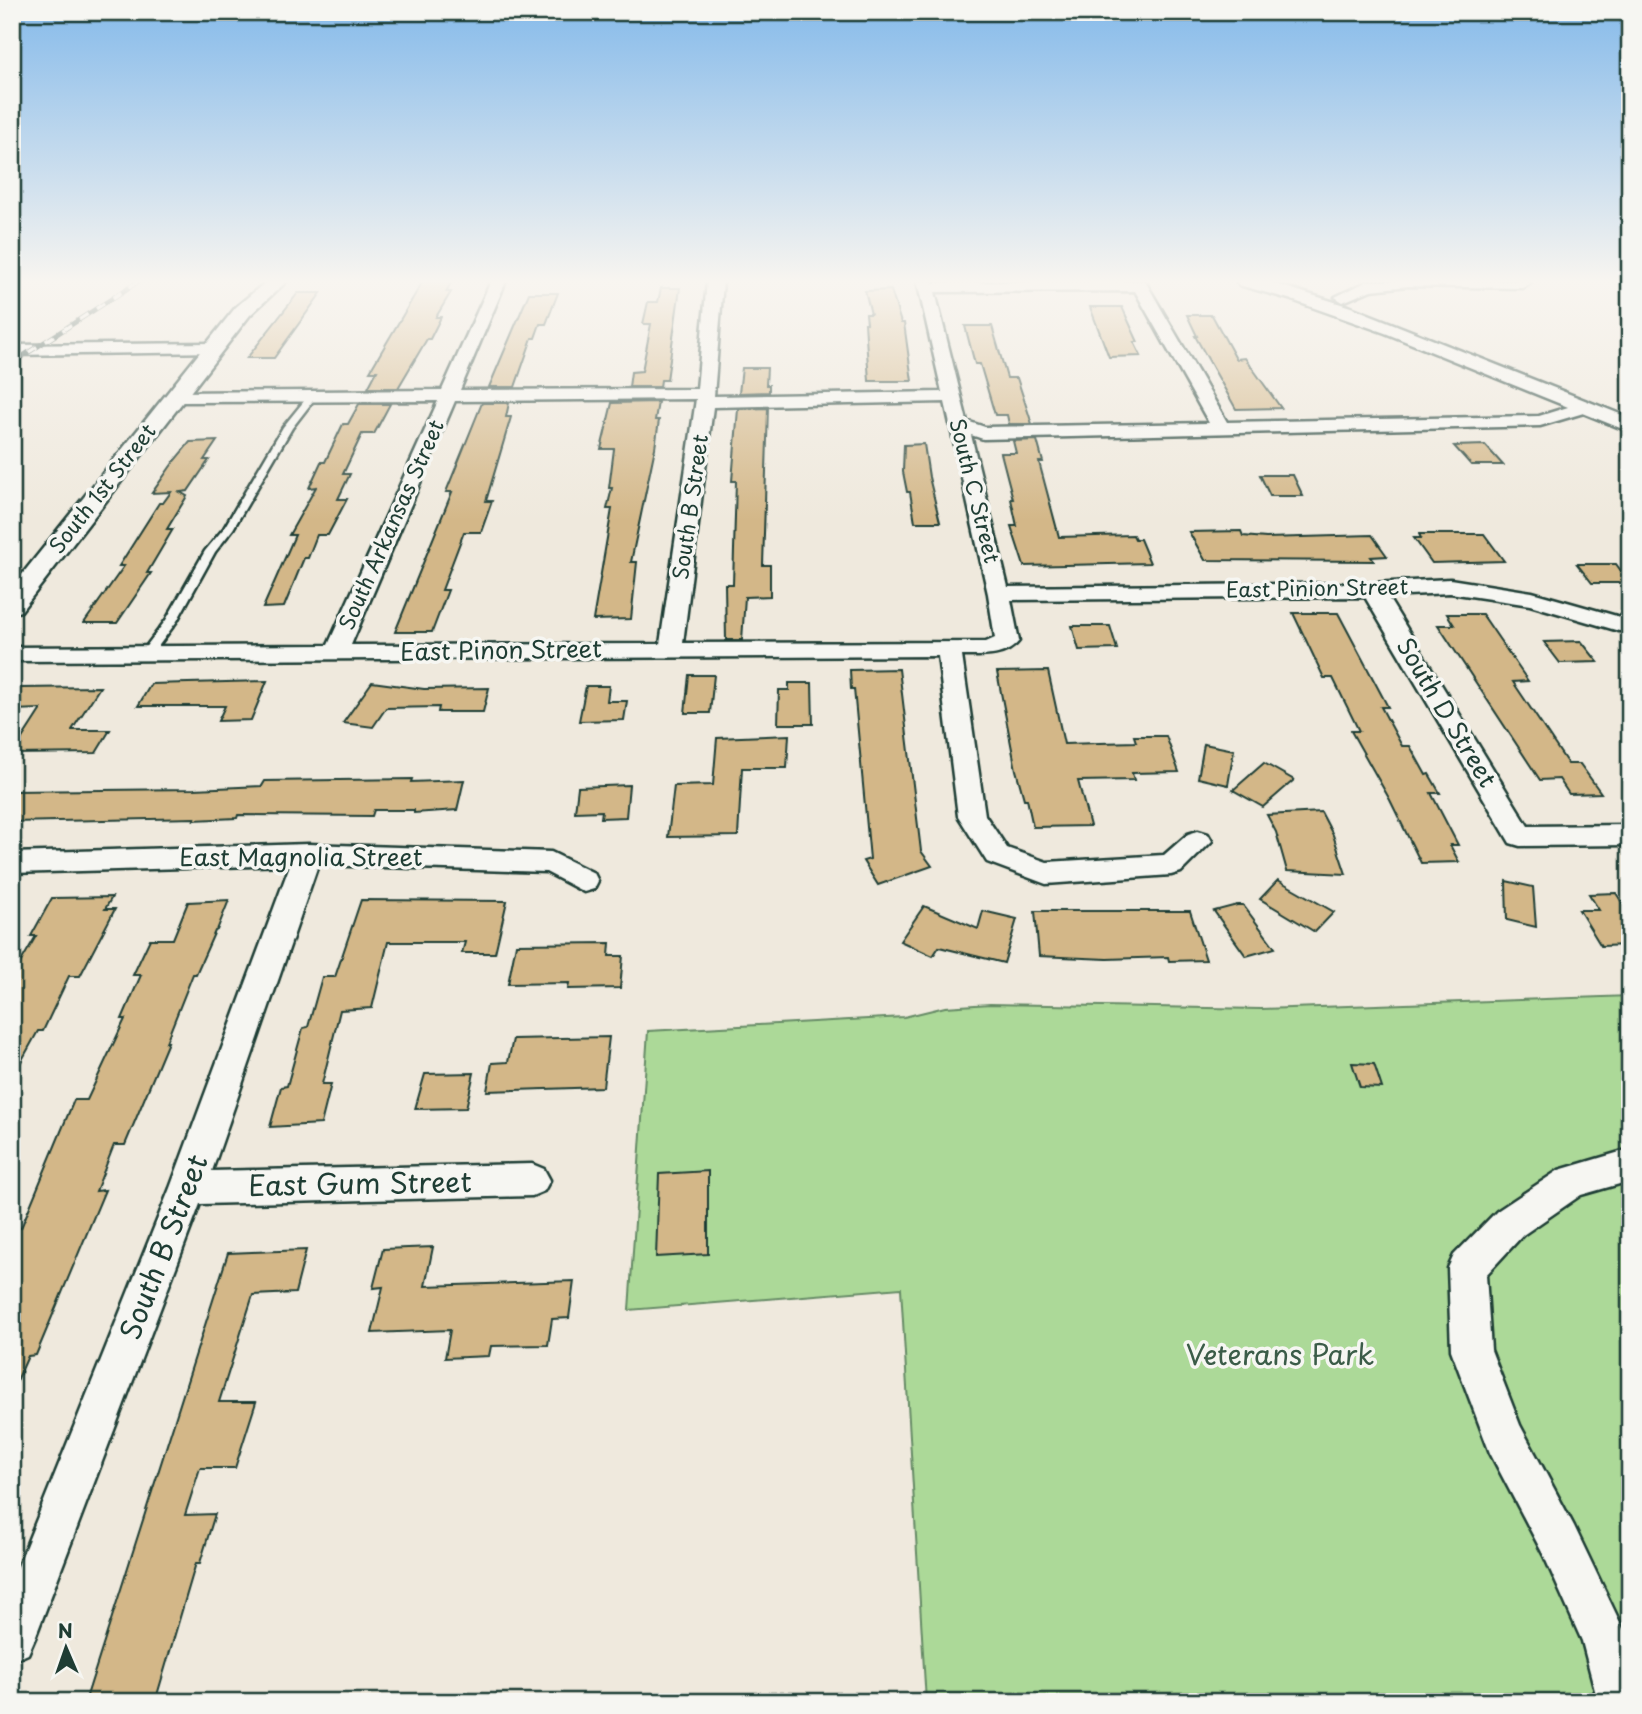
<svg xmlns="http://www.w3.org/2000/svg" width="1642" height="1714" viewBox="0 0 1642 1714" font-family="'Playpen Sans',sans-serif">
  <rect width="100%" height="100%" fill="#efe9dd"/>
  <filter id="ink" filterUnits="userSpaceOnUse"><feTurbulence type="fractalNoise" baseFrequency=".0143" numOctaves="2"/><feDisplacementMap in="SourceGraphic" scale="14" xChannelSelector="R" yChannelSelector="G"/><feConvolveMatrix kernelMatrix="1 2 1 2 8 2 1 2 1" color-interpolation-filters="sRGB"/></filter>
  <g filter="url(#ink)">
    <!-- green -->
    <path fill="#acd998" stroke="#668b66" stroke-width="2" d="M1630,996V1702H926L901,1288L629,1310L648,1031L904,1017L945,1007L990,1004L1261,1009Z"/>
    <!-- building -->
    <g fill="#d3b788" stroke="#1f3d34" stroke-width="2">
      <path d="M423,281H452L446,292H451L436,317H441L430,339H427L398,388H368L377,371H370Z"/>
      <path d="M661,288H680L667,380H661L660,387H629L631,372L642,371L651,324H643L648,302H658Z"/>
      <path d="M891,290L901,323H904L912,381H869L865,323H867L866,314H871L865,291Z"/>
      <path d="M298,293H321L274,358H247Z"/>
      <path d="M529,293H558L546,324H540L535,338H532L515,387H489Z"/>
      <path d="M1090,307H1122L1138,342H1134L1141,356L1109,357Z"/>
      <path d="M1187,315H1212L1236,359L1245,358L1281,408L1236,409L1195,336H1197Z"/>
      <path d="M965,326H992L1007,378H1017L1032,424H1009L1007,415H995L980,364H975Z"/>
      <path d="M742,368H767L766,385H769V392L739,393Z"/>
      <path d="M658,402L655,420H659L655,448L631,562H637L631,619L593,620L612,509H607L612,488H609L614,449H601L612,403Z"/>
      <path d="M482,403H509L506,417H511L486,501H492L481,532H464L442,590H448L432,632H395L452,492H446Z"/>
      <path d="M359,404H390L374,434H362L343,474H350L338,499H347L328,535H317L308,558H304L284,607L263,608L295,535H289L316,487L309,488L321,462H325L343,424H348Z"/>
      <path d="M768,408L763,565H770V596L745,597L742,640H726L725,584H733L736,481H732L738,409Z"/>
      <path d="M1037,440L1043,462H1039L1059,537L1133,535L1135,539H1140L1150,563L1024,566L1011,526H1017L1011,499H1013L1001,453H1016L1013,441Z"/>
      <path d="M217,441L204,460H209L188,491L180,492L187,496L167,529H173L147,573H151L117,623H84L124,566H119L159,503H163L171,492L152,493L175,460L190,442Z"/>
      <path d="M924,444L929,477L940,522H915L910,492H907L903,472L904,445Z"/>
      <path d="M1485,445L1503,465H1471L1454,446Z"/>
      <path d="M1260,475H1293L1303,496H1270Z"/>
      <path d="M1241,531L1243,536L1266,538L1372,535L1387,556L1371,557L1374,561L1205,560L1189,532Z"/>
      <path d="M1419,534H1484L1504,561L1432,563L1414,538H1421Z"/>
      <path d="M1577,564H1616L1630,583H1592Z"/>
      <path d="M1293,613H1338L1388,707H1381L1402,746H1410L1426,775L1429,774L1440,793H1431L1458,845H1450L1459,862L1421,863L1390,800L1351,731H1359L1333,678H1324Z"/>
      <path d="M1447,614H1482L1528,681L1513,682L1568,764H1580L1601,793L1569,794L1559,779L1540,780L1438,625H1454Z"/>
      <path d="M1072,626H1110L1117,649L1079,650Z"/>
      <path d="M1581,641L1598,662L1560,663L1544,642Z"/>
      <path d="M899,669L921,851L932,866L878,885L863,861L870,859L854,689H851L850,670Z"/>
      <path d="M1048,671L1064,744L1136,742L1134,736H1166L1179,772L1132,773L1134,780L1078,781L1090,826L1033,827L1027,799H1024L1016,770L997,672Z"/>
      <path d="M689,675H714L710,713H685Z"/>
      <path d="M267,681L251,720L218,721L225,706H138L151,684Z"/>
      <path d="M372,682L424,689L489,688L483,712H438L439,707L386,708L373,727L343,723Z"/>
      <path d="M789,683H812L813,724H778L779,690H789Z"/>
      <path d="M586,686H609L607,701H627L624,720L579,721Z"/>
      <path d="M100,687L72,730H110L96,753L12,754L41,709L12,710V698L20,688Z"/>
      <path d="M789,735L787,768H742L738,836L668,837L674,786L713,785L717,738Z"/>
      <path d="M1204,744L1234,750L1228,785L1198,778Z"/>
      <path d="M1264,763L1294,780L1263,807L1233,790Z"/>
      <path d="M412,779L411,782L464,780L457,810L414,813V810H374L372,816L238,815L237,818L194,820L195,818L12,822V791L194,789L262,786L265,781Z"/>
      <path d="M629,785L626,817L601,818L602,811L575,812L578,787Z"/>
      <path d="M1321,812L1333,835L1346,874L1287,871L1276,832L1267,815Z"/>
      <path d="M1278,880L1334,912L1315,932L1260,899Z"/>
      <path d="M1506,881L1533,887L1536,927L1507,920Z"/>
      <path d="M1616,893L1630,915V945L1601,946L1579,910H1599L1589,894Z"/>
      <path d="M112,897L105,909H115L80,976H69L43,1031H38L12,1078V977L36,936H31L52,898Z"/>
      <path d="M229,900L217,930L215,931L196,974H193L166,1042H168L125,1145H114L96,1191L105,1190L36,1355L28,1356L12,1392V1228H21L74,1100H87L125,1019H122L141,975H133L150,939H173L188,902Z"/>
      <path d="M361,900L507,901L495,953H462L465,942H388L372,1008L340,1010L322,1084H331L321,1124L270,1127L281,1087L287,1086L303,1028L308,1027L322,977H335Z"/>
      <path d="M1237,905H1243L1275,948L1246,956L1214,911Z"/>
      <path d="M924,906L978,929L983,911L1017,919L1004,963L939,947L933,956L900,941Z"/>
      <path d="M1035,911H1190L1206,960L1169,961L1168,957L1107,959L1039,956Z"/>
      <path d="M610,943L609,956H623L620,988L568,989L569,983L508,984L516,944Z"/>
      <path d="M609,1037L603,1087L487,1091L492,1063L508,1062L513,1039Z"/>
      <path d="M1352,1063L1374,1064L1382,1088L1360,1087Z"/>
      <path d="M474,1073L466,1108L415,1109L425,1074Z"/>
      <path d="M708,1171V1254L656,1257L659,1174Z"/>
      <path d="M433,1247L425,1286L574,1281L569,1318L552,1319L548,1345L491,1346L489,1356L445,1358L450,1330L372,1333L383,1287L373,1288L383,1249Z"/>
      <path d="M306,1250L295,1293L253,1295L219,1402H256L235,1468H200L185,1515L215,1514L200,1563H196L155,1702H85L228,1253Z"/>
    </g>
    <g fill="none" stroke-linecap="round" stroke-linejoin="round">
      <defs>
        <path id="service" d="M309,395L316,397L292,428L233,529L215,552L177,621L151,656H143L141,653L166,620L205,551L224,528L283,427Z"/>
        <g id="minor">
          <path d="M491,281H506L460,390L697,389L707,281H723L714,396L942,392L917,281H933V283L1145,281L1227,422L1539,416L1581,403L1587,404L1590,408L1587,412L1540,426L983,439L971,435L1008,587L1372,583L1450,579L1532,592L1620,617H1630V631H1619L1530,605L1450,593L1387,596L1528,826L1630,825V845L1520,846L1510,843L1365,597L1011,600L1019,641C1006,658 981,656 962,656L985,815L1007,848L1047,862L1164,855L1188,834L1198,831L1208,834L1212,841L1181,872L1171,875L1046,884L987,862L958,816L938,656L12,661V647L328,645L438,401L175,402L166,397L175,392L442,390ZM1135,291L1209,423L985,427L967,421L935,292ZM696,399L660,644L351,645L455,401ZM945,402L988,594L995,638L986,642L683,643L713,407Z"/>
          <path d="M1368,281H1529L1531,283L1523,288L1408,286L1371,290L1343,302L1335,297Z"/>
          <path d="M212,343L218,344L220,348L218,352L12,355V345Z"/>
          <path d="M308,844L551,852L594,873L598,881L594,889L584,892L546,872L318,865L212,1171L532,1164L544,1169L550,1180L544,1191L532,1196L200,1204L35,1638L28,1654L12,1661V1581L170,1188L290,865L12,873V853Z"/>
          <path d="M1630,1149V1181L1581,1195L1523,1235L1486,1275L1491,1350L1520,1425L1574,1526L1627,1637L1630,1647V1702H1598L1582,1641L1544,1556L1490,1453L1451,1350L1448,1268L1454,1255L1497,1211L1559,1170Z"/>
        </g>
        <g id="tertiary">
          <path d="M267,281H287L250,315L21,611L12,613V587L236,307Z"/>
          <path d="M1236,281H1266L1351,307L1630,418V432L1385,333L1289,299L1239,285Z"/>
        </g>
      </defs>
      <!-- service casing -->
      <use href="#service" stroke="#1f3d34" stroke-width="5"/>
      <!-- minor casing -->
      <use href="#minor" stroke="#1f3d34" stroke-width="5"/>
      <!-- tertiary casing -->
      <use href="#tertiary" stroke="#1f3d34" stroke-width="5"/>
      <!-- service -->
      <use href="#service" fill="#f6f6f2" fill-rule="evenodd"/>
      <!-- minor -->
      <use href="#minor" fill="#f6f6f2" fill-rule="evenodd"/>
      <!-- tertiary -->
      <use href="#tertiary" fill="#f6f6f2" fill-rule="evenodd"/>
      <defs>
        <path id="rail" d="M12,363L139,281"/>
      </defs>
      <!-- rail casing -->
      <use href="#rail" stroke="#1f3d34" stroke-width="5"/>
      <!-- rail -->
      <use href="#rail" stroke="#f6f6f2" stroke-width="3.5" stroke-dasharray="10" stroke-linecap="butt"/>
    </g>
  </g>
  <!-- sky -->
  <linearGradient id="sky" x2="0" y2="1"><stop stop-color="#85baea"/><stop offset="0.54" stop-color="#f8f5f0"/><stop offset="1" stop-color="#f8f5f0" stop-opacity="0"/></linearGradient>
  <rect width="1642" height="521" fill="url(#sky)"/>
  <g text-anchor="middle" stroke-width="7" stroke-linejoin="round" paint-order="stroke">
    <!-- far-street labels -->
    <g font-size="21" fill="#1f3d34" stroke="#f6f6f2">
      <text transform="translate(103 489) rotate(-52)" y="7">South 1st Street</text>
      <text transform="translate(974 491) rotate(76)" y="7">South C Street</text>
      <text transform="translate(691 507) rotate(-82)" y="7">South B Street</text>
      <text transform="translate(392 525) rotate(-66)" y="7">South Arkansas Street</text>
      <text transform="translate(1317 589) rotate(-1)" y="7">East Pinion Street</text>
    </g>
    <!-- street labels -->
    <g font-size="24" fill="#1f3d34" stroke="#f6f6f2">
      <text transform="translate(501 651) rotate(-1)" y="8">East Pinon Street</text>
      <text transform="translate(1446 713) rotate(59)" y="8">South D Street</text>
      <text x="301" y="866">East Magnolia Street</text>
    </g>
    <!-- near-street labels -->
    <g font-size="28" fill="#1f3d34" stroke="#f6f6f2">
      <text transform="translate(360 1184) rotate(-1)" y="10">East Gum Street</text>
      <text transform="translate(164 1247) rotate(-69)" y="10">South B Street</text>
    </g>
    <!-- near-park labels -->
    <g font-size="28" fill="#3b5c48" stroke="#f6f6f2">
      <text x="1280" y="1365">Veterans Park</text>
    </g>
  </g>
  <!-- margin -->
  <rect width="1642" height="1714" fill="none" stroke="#f6f6f2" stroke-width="42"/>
  <rect x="21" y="21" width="1600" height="1672" fill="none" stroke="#1f3d34" stroke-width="2.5" filter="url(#ink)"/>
  <!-- north arrow -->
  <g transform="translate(66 1648) rotate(358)" stroke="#f6f6f2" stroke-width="5" paint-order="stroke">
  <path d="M0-5L12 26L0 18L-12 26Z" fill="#1f3d34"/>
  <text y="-10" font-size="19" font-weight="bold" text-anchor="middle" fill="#1f3d34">N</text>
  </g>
</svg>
